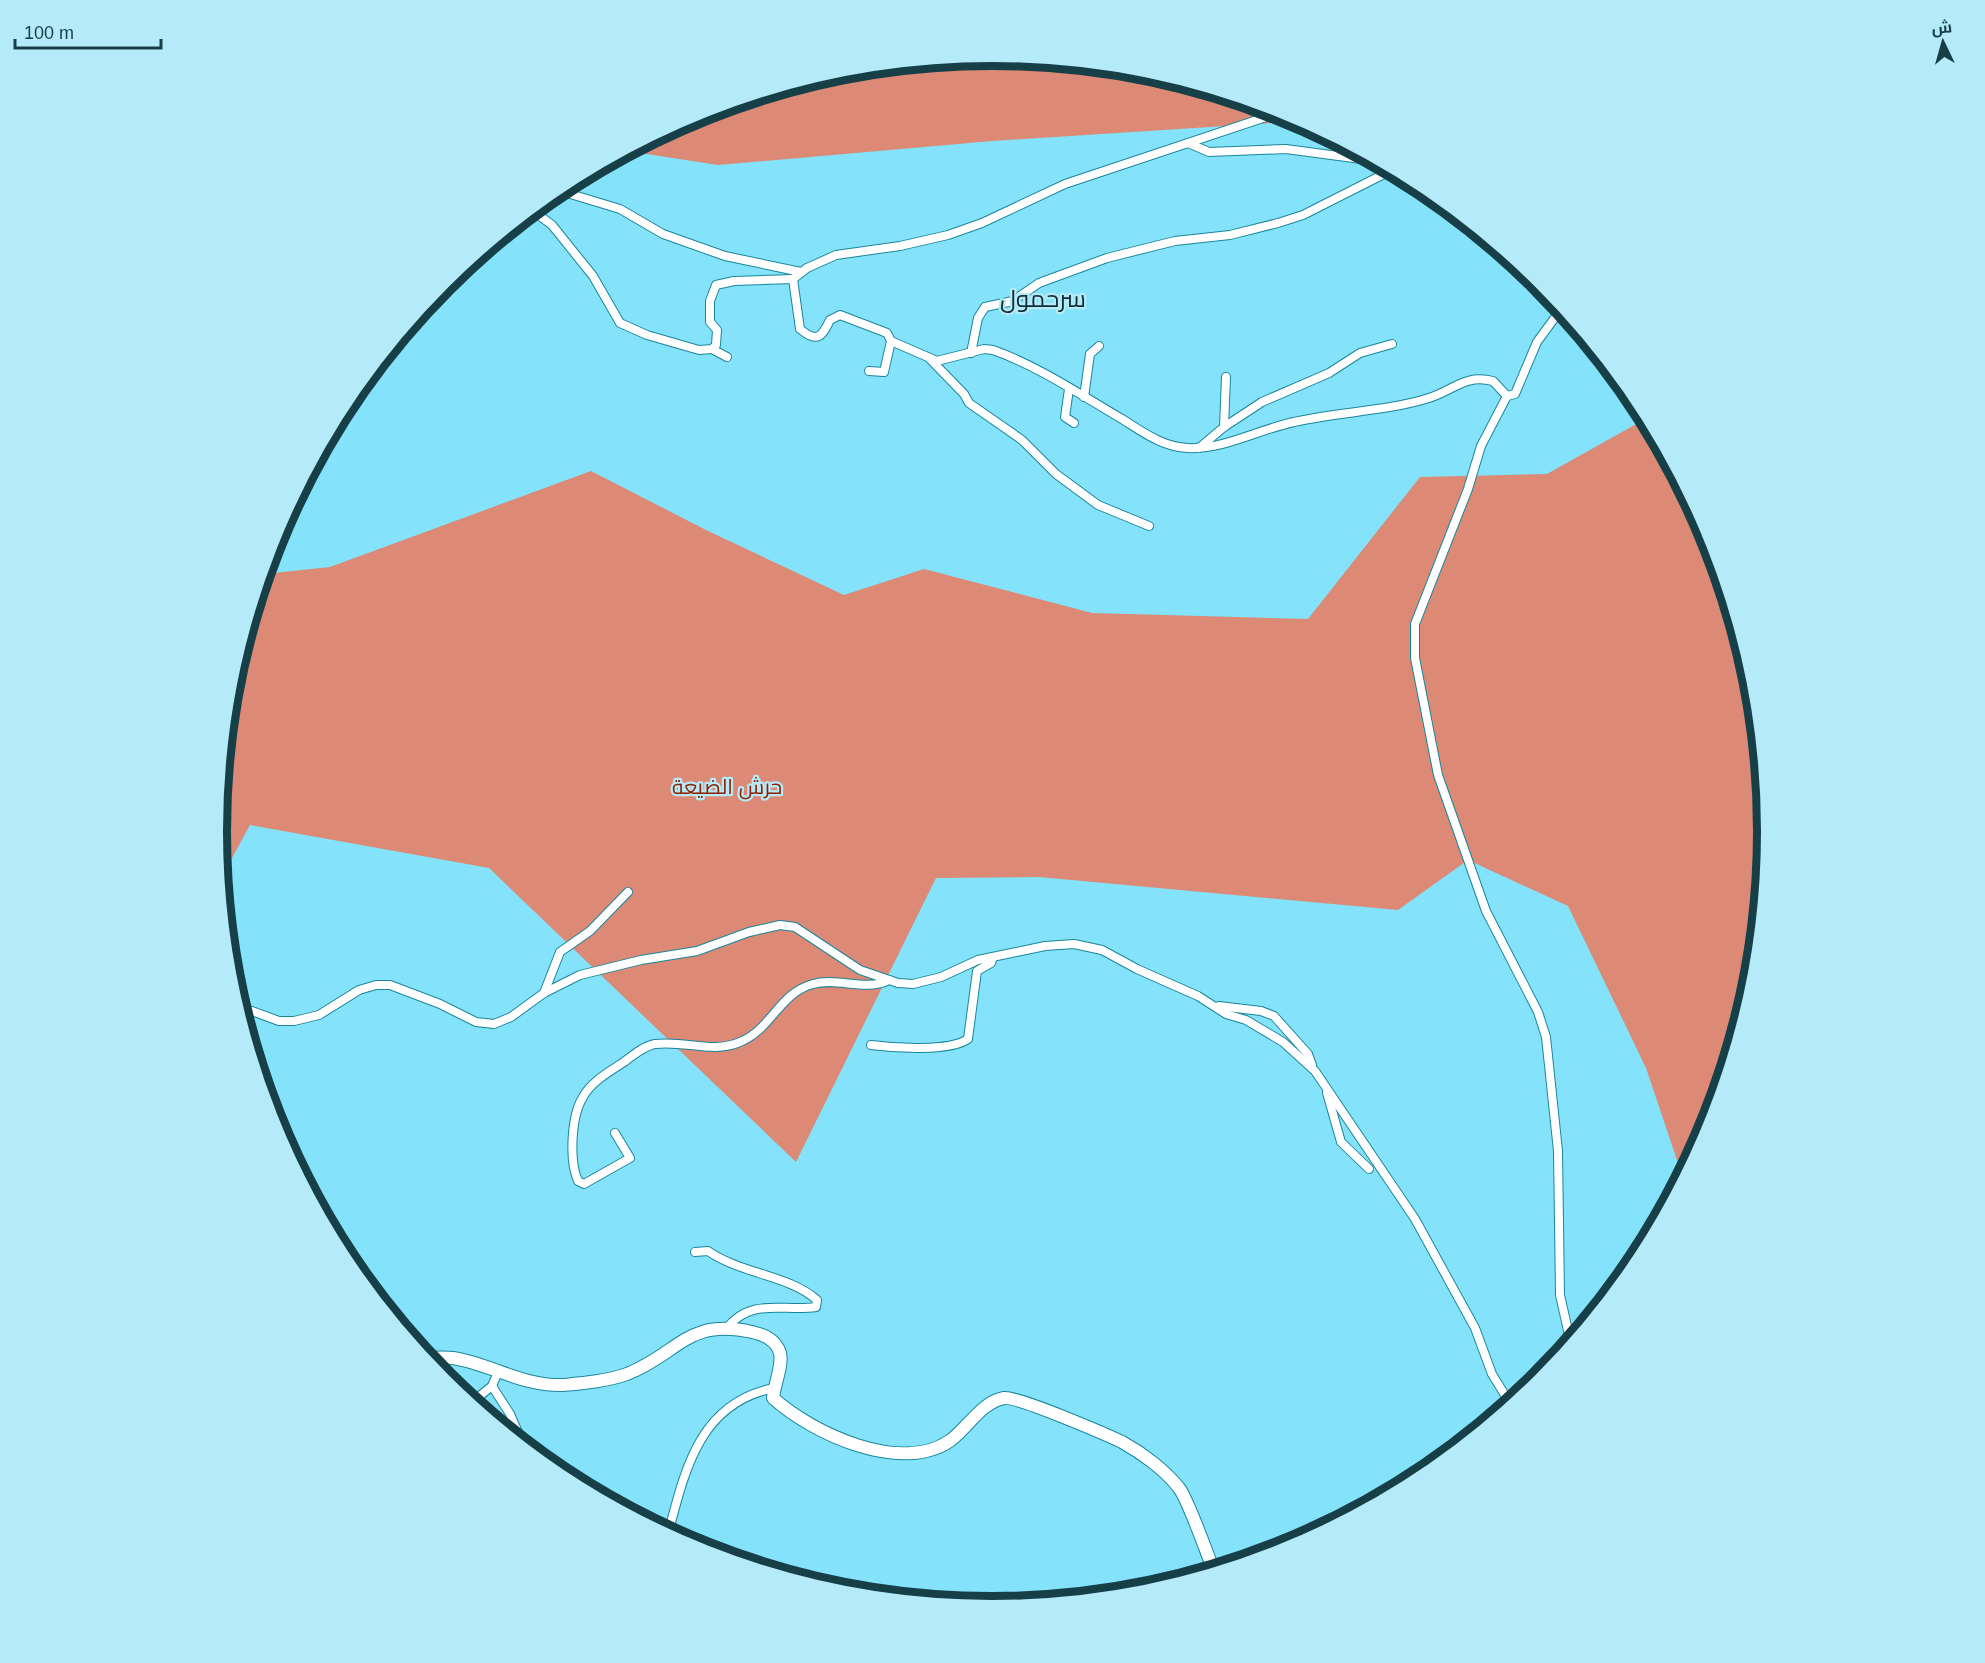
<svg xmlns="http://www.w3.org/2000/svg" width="1985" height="1663" viewBox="0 0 1985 1663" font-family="Arial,Cairo,sans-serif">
  <rect width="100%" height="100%" fill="#84e3fa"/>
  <!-- green -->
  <g fill="#dc8975">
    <path d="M993,56L1144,70L1290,115L1302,121L992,141L718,165L627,151L696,114L841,70Z"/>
    <path d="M1647,418L1710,535L1754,680L1768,832L1754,983L1709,1129L1683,1178L1646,1068L1568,906L1468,860L1398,910L1039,877L936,878L796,1162L489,868L250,825L221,878L217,831L231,680L264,574L330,567L591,471L708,531L844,595L924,569L1092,613L1308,619L1420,477L1547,474Z"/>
  </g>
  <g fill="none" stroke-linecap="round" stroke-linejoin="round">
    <defs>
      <g id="street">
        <path d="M1281,112L1065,184L982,223L948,235L900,246L836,255L807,268L793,279L800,329C818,344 822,336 830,320L840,315L887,333L891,341L937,361L984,349L993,350C1038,366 1081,395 1122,419C1143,432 1162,447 1188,448C1223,450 1260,429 1294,422C1337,412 1388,411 1429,398C1454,390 1465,374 1493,381L1507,396"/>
        <path d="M1188,143L1209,152L1286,149L1376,161"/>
        <path d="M561,187L567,193L620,209L663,234L725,256L801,272"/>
        <path d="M532,210L552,225L593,276L620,323L647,335L699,350L712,349L716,345L717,330L710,322V301L716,285L734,281L793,279"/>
        <path d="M1562,308L1537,342L1515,394L1507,396L1481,446L1468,489L1415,624V658L1438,775L1486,911L1538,1012L1546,1037L1558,1151L1560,1295L1571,1344"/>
        <path d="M712,349L727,357"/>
        <path d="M971,353L978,318L985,307L1013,301L1039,283L1107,258L1175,241L1230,235L1278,223L1303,215L1392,170"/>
        <path d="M931,360L964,394L969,403L1022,440L1056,474L1098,505L1149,526"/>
        <path d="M869,371L884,372L891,341"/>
        <path d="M1069,389L1065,417L1074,423"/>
        <path d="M1084,397L1090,354L1099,346"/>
        <path d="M1224,427L1226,377"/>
        <path d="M1199,448L1224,427L1262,402L1329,373L1360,353L1392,344"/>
        <path d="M544,993L560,952L590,931L628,892"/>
        <path d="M238,1006L279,1021H294L319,1015L359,990L376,985H390L440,1004L476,1022L494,1024L511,1017L544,993L580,975L641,960L697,951L749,932L780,925L795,927L860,970L898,983L913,984L941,977L978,960L1045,946L1074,944L1102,950L1137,969L1198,996L1226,1014L1246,1020L1283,1042L1315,1071L1415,1219L1475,1328L1492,1374L1511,1405"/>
        <path d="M1219,1006L1261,1011L1274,1016L1308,1054L1312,1065"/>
        <path d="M871,1045C894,1048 949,1052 968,1039L977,971L991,963L993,957"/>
        <path d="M1327,1093L1341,1142L1369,1169"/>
        <path d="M615,1133L630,1158L584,1184L578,1181C569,1161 571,1116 583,1097C591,1082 610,1071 624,1062C633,1055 644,1046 655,1044C685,1040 712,1054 740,1042C772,1029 779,993 813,984C838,977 866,992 889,980"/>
        <path d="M695,1252L708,1251C741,1274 789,1275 817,1300L816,1307C784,1312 751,1297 727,1328"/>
        <path d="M498,1372L492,1386L510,1414L524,1446"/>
        <path d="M471,1403L492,1386"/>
        <path d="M668,1534C685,1470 699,1403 774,1388"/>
      </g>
      <path id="secondary" d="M425,1358C434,1358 444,1357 453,1358C491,1364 524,1387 564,1385C585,1383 607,1381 627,1374C680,1353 686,1318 752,1332C765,1335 776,1340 780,1353C783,1366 774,1385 773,1398C813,1434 902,1475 951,1440C968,1427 982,1402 1004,1398C1017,1396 1105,1434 1122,1442C1142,1453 1165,1470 1179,1488C1188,1499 1207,1554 1214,1571"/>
    </defs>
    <!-- street casing -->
    <use href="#street" stroke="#19869b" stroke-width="10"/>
    <!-- secondary casing -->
    <use href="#secondary" stroke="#19869b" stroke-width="14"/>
    <!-- street -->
    <use href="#street" stroke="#fff" stroke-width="8"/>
    <!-- secondary -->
    <use href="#secondary" stroke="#fff" stroke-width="12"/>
  </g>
  <g text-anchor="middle" stroke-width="4.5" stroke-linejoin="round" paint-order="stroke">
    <!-- park labels -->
    <g font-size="21" fill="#902000" stroke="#b5eaf8">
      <text x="727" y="794">حرش الضيعة</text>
    </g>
    <!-- quarter labels -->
    <g font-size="24" fill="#102e35" stroke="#b5eaf8">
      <text x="1043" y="307">سرحمول</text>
    </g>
  </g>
  <!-- crop -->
  <path d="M0 0H1985V1663H0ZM227 831a765 765 0 1 1 1530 0a765 765 0 1 1-1530 0Z" fill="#b5eaf8" fill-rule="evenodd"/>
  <path fill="none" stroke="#163f48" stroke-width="8" d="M227 831a765 765 0 1 1 1530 0a765 765 0 1 1-1530 0Z"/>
  <!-- north arrow -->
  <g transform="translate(1943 42) rotate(355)" stroke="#b5eaf8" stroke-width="4.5" paint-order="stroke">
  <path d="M0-4.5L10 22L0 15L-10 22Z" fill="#163f48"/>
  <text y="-9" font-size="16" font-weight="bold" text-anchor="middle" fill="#163f48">ش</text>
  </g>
  <!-- scale -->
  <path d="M15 39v9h146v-9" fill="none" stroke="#163f48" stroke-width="3"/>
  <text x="24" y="39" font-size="18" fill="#163f48" stroke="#b5eaf8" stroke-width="4.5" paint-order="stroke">100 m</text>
</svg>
